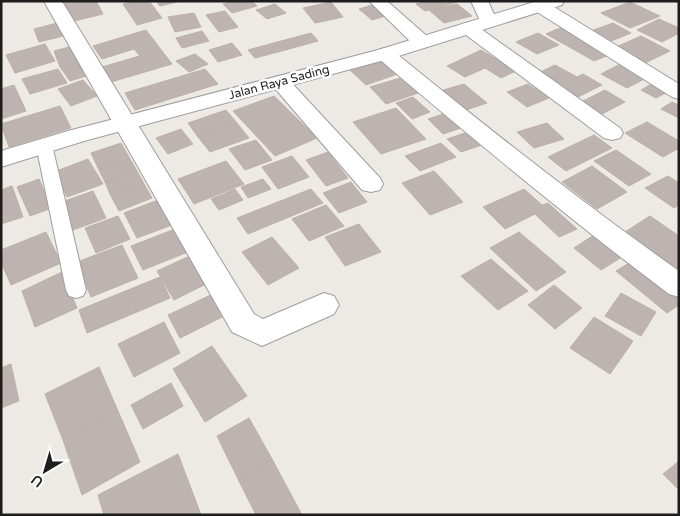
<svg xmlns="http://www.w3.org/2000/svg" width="680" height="516" viewBox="0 0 680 516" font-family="'Varela Round',sans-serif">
  <rect width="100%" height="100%" fill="#ede9e4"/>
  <!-- building -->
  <g fill="#bdb4b1" stroke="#bdafa7">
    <path d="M69,1H96L103,14L70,22L59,3Z"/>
    <path d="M133,1H149L162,18L137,25L123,4Z"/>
    <path d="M156,1H181L160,6Z"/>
    <path d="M235,1H252L257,6L232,13L223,4Z"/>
    <path d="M426,1H456L457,2L425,11L416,4Z"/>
    <path d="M331,2L343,17L315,23L303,8Z"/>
    <path d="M630,2L660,16L630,28L601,13Z"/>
    <path d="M275,4L286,13L267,19L256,10Z"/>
    <path d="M375,4L389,15L372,20L359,9Z"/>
    <path d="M457,4L472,16L444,23L429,10Z"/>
    <path d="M225,11L238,27L219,32L206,15Z"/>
    <path d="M194,13L201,27L175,32L168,17Z"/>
    <path d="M659,19L679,28V33L662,42L637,30Z"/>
    <path d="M61,22L67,35L39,42L34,29Z"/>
    <path d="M613,23L631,33L606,43L588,32Z"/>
    <path d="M562,27L590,42L573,49L546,34Z"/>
    <path d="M146,30L172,64L111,82L102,67L140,56L134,49L102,59L93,46Z"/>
    <path d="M202,31L209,41L182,48L176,38Z"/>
    <path d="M311,33L318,41L289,49L281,41Z"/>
    <path d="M538,33L559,45L537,54L516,42Z"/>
    <path d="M641,36L670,51L643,64L614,48Z"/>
    <path d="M281,41L289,49L255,58L248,50Z"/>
    <path d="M590,42L611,54L594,61L573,49Z"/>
    <path d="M232,43L242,55L218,62L209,50Z"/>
    <path d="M45,44L55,61L15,73L6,55Z"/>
    <path d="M73,46L80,62L60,67L54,51Z"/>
    <path d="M481,50L516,71L501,78L485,68L465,77L447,66Z"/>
    <path d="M195,54L208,64L189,72L176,61Z"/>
    <path d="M386,57L403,72L366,85L349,69Z"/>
    <path d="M80,62L89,75L70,81L60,67Z"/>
    <path d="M622,63L648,77L627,88L601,74Z"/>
    <path d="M555,65L577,77L583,74L602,85L576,98L536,74Z"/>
    <path d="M58,69L67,83L30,94L22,79Z"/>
    <path d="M205,69L218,84L135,110L125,93Z"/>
    <path d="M407,76L424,91L386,104L370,87Z"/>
    <path d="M83,80L97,96L71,106L58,89Z"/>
    <path d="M653,83L669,91L656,98L641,90Z"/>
    <path d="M464,84L487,103L466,110L443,90Z"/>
    <path d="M528,84L549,98L527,107L507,92Z"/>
    <path d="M14,85L26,111L1,119V89Z"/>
    <path d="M605,90L625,102L602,114L581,102Z"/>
    <path d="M274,96L317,138L275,156L233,111Z"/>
    <path d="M413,97L430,112L412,119L396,103Z"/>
    <path d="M672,102L679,105V118L661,109Z"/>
    <path d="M60,106L71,128L9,147L1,124Z"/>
    <path d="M396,108L426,139L381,154L353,122Z"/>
    <path d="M226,110L237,123L198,137L188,123Z"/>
    <path d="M446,113L461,128L443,134L428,119Z"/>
    <path d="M647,122L679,141V148L663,157L625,133Z"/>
    <path d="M237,123L249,138L210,152L198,137Z"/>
    <path d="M547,123L564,139L534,148L517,132Z"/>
    <path d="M181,129L193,144L168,154L156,138Z"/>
    <path d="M471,131L485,144L461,152L447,139Z"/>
    <path d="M594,135L612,148L566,171L548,157Z"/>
    <path d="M256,140L272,160L245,170L229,149Z"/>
    <path d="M121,143L130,159L99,170L91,153Z"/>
    <path d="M441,143L456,157L420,171L405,156Z"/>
    <path d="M616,150L651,174L629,186L594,161Z"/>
    <path d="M328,152L348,178L326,186L306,160Z"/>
    <path d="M292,156L309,177L278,189L262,167Z"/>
    <path d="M88,159L103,184L67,197L54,172Z"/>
    <path d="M130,159L137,171L105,182L99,170Z"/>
    <path d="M226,161L244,184L194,204L178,179Z"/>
    <path d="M592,166L627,192L597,209L562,182Z"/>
    <path d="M137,171L143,182L110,194L105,182Z"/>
    <path d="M434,171L463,202L430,215L402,183Z"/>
    <path d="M668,176L679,183V205L674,208L645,188Z"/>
    <path d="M39,179L52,208L30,216L17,187Z"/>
    <path d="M263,179L271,189L248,198L241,187Z"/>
    <path d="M143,182L152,198L119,211L110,194Z"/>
    <path d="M351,182L367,202L339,213L323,193Z"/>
    <path d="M12,186L23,217L1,224V190Z"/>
    <path d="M235,189L243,200L219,210L211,199Z"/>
    <path d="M311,189L323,203L248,234L237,218Z"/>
    <path d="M524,189L542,205L548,203L577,229L559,237L535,214L505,229L483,207Z"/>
    <path d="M93,191L106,218L70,231L59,203Z"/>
    <path d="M158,200L172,225L137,238L124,213Z"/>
    <path d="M326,205L344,226L309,241L292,219Z"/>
    <path d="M118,216L130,239L96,253L85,228Z"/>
    <path d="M650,216L679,236L678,270L625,232Z"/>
    <path d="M359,224L381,252L345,266L325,237Z"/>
    <path d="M175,229L188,252L143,270L131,246Z"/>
    <path d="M46,232L61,263L11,285L1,262V250Z"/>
    <path d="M519,232L566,272L536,291L490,248Z"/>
    <path d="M597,233L625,255L601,270L574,248Z"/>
    <path d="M272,237L299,268L268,285L242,252Z"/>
    <path d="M122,245L138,278L91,297L77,262Z"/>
    <path d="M192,255L210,282L174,300L157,271Z"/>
    <path d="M491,259L528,291L498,310L461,276Z"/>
    <path d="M634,260L679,295V305L667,313L616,271Z"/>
    <path d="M62,272L77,308L35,327L22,291Z"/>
    <path d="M160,277L170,298L137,312L128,290Z"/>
    <path d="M554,285L582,308L555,329L528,305Z"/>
    <path d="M128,290L137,312L87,333L79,310Z"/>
    <path d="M215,293L228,314L180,338L168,315Z"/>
    <path d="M621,293L656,312L641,336L605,316Z"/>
    <path d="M594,317L633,341L610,374L570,348Z"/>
    <path d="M164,322L180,353L134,377L118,344Z"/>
    <path d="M212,346L247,396L205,422L173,369Z"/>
    <path d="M11,364L19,401L1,408V368Z"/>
    <path d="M99,367L118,411L63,440L45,394Z"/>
    <path d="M171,383L183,406L143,429L131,405Z"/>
    <path d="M118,411L140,462L82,495L63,440Z"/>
    <path d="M249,418L272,459L238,479L217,436Z"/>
    <path d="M178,454L201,515H104L98,495Z"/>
    <path d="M272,459L302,515H256L238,479Z"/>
    <path d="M679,461V490L663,474Z"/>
  </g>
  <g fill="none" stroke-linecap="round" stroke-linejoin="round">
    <defs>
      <path id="service" d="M44,140L50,141L52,145L86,290L83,296L76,298L69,296L66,290L36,145L38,141Z"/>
      <g id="minor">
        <path d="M47,1H61L63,3L254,314L263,319L324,293L334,296L339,305L334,314L262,346L232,332L45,3Z"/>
        <path d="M369,1H387L429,38L431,42L429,46L422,48L415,46Z"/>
        <path d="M471,1H488L497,21L494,25L488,26L482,25Z"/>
        <path d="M538,1L546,2L679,84V99L672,97L534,10L531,6L534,2Z"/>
        <path d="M468,23L474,24L620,128L623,133L620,138L612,140L604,138L462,32L459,28L462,24Z"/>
        <path d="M385,48L392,50C485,126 580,201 679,271V297L669,294C569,219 473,139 378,58L375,54L378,50Z"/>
        <path d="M280,76L287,78L380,178L383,184L380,190L371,192L362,190L273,86L270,82L273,78Z"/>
      </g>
      <path id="tertiary" d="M537,1H564L562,5L392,58L84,141L1,167V151L68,131L378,50Z"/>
    </defs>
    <!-- service casing -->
    <use href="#service" stroke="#9e9e9e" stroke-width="2"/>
    <!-- minor casing -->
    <use href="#minor" stroke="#9e9e9e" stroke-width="2"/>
    <!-- tertiary casing -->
    <use href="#tertiary" stroke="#9e9e9e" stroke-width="2"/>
    <!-- service -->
    <use href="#service" fill="#fff" fill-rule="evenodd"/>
    <!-- minor -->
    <use href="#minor" fill="#fff" fill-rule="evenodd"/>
    <!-- tertiary -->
    <use href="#tertiary" fill="#fff" fill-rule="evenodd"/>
  </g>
  <g text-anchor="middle" stroke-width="5" stroke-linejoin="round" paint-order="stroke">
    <!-- far-street labels -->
    <g font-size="12" fill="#1d1d1d" stroke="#fff">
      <text transform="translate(279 82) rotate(-15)" y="4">Jalan Raya Sading</text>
    </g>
  </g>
  <!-- border -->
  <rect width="680" height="516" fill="none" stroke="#1d1d1d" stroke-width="5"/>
  <!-- north arrow -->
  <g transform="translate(45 471) rotate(218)" stroke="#ffffff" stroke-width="4" paint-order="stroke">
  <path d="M0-4L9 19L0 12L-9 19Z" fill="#1d1d1d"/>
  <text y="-8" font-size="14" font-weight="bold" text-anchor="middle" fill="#1d1d1d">U</text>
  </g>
</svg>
